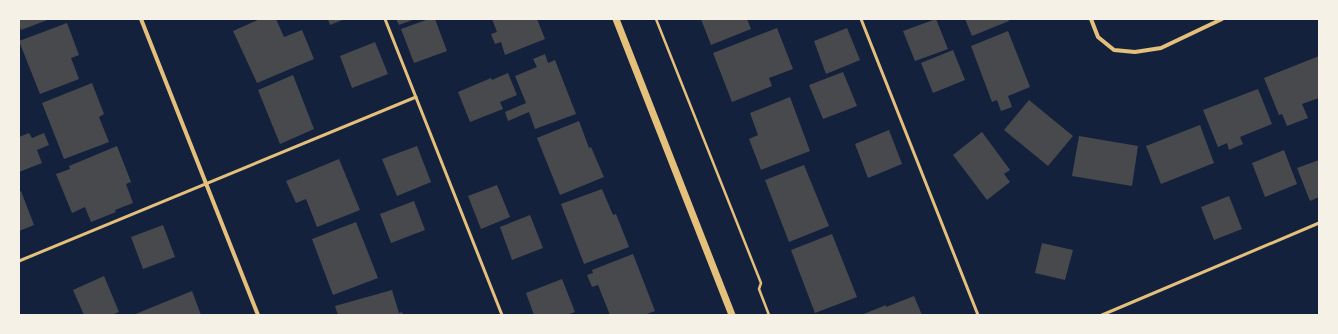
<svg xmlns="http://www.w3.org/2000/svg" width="1338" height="334" viewBox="0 0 1338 334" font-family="'Alegreya Sans',sans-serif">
  <rect width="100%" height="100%" fill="#14213d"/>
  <!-- building -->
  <g fill="#48494c">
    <path d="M19,19H50L21,30L19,24Z"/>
    <path d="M260,19H276L284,37L302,30L314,59L257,83L233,31Z"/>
    <path d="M328,19H345L330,25Z"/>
    <path d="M396,19H415L399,25Z"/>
    <path d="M429,19H435L447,51L414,63L401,29Z"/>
    <path d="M492,19H537L545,39L505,55L501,42L495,44L491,34L497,32Z"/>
    <path d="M701,19H747L751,29L711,45Z"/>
    <path d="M936,19L948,49L915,61L903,31Z"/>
    <path d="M965,19H1008L1009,21L972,36Z"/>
    <path d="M67,23L79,55L71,58L79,79L40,94L19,41Z"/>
    <path d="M777,28L793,69L769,78L772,86L732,102L713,53Z"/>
    <path d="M847,28L860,60L826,74L814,41Z"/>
    <path d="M1008,31L1030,87L1008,96L1012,107L1001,111L997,100L992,102L971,46Z"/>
    <path d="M375,42L388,74L352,88L340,56Z"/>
    <path d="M953,50L965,80L933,93L921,63Z"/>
    <path d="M545,54L548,63L555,60L576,114L535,129L529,112L508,121L505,112L526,103L515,76L537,67L533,59Z"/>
    <path d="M1319,56V98L1302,104L1308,118L1287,126L1282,114L1279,115L1264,78Z"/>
    <path d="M843,72L857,106L823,119L809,85Z"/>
    <path d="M508,73L517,95L500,102L503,109L470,122L458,92L491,78L492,80Z"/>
    <path d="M293,75L314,129L280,144L258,90Z"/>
    <path d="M92,83L104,114L99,117L109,142L64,159L42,103Z"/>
    <path d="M1258,89L1272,124L1240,137L1243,144L1229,150L1227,143L1218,147L1203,110Z"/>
    <path d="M790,97L810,151L761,170L749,139L758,135L750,113Z"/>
    <path d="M1029,100L1073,136L1048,166L1004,130Z"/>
    <path d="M579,121L589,148L591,147L604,177L560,195L537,138Z"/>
    <path d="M1200,125L1214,163L1161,184L1146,146Z"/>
    <path d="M889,130L902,164L868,178L855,144Z"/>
    <path d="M982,132L1010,170L1004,174L1010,182L987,200L953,155Z"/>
    <path d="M29,133L32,138L44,133L49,145L37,150L42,163L19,172V137Z"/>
    <path d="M1079,136L1138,146L1132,186L1072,176Z"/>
    <path d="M117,146L131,182L126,184L133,203L115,210L116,212L91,222L85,207L72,213L56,174L70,169L69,166Z"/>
    <path d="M417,146L431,182L397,196L382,159Z"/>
    <path d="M1284,150L1297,184L1265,197L1252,163Z"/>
    <path d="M339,159L360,210L317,227L306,199L296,203L286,181Z"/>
    <path d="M1319,160V197L1310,201L1297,168Z"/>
    <path d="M804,165L829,226L789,242L765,180Z"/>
    <path d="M497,185L510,217L481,229L468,196Z"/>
    <path d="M602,189L613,215L616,214L629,247L584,264L561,204Z"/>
    <path d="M21,191L34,225L19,231V192Z"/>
    <path d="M1229,196L1242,229L1214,240L1201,207Z"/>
    <path d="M414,201L425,230L391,243L380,214Z"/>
    <path d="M530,215L543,248L512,260L500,227Z"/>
    <path d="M356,222L378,278L333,295L312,239Z"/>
    <path d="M163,225L175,257L143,269L131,237Z"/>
    <path d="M832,234L857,297L815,313L791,250Z"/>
    <path d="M1042,243L1073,250L1065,280L1035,273Z"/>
    <path d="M633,254L655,311L644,315H610L598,285L592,287L587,275L593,273L592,270Z"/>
    <path d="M104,276L119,312L112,315H84L73,290Z"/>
    <path d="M562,279L575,312L567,315H534L526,293Z"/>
    <path d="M392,290L399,313L402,312L403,315H338L335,306Z"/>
    <path d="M192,291L201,315H133Z"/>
    <path d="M914,296L922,315H861L886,305V307Z"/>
  </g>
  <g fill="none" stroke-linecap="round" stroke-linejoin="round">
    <!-- path -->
    <path stroke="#e5c07b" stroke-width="2.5" d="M656,19L761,283L759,289L769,315"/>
    <!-- service -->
    <g stroke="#e5c07b" stroke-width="3">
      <path d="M385,19L502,315"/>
      <path d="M861,19L978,315"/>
      <path d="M19,261L416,97"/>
      <path d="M1102,315L1319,223"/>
    </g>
    <!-- minor -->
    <g stroke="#e5c07b" stroke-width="4">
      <path d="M141,19L258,315"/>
      <path d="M1091,19L1098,37L1114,50L1135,52L1161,48L1222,19"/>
    </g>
    <!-- tertiary -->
    <path stroke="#e5c07b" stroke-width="7" d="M616,19L732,315"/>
  </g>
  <!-- border -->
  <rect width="1338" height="334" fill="none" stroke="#f6f1e7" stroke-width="40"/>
</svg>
